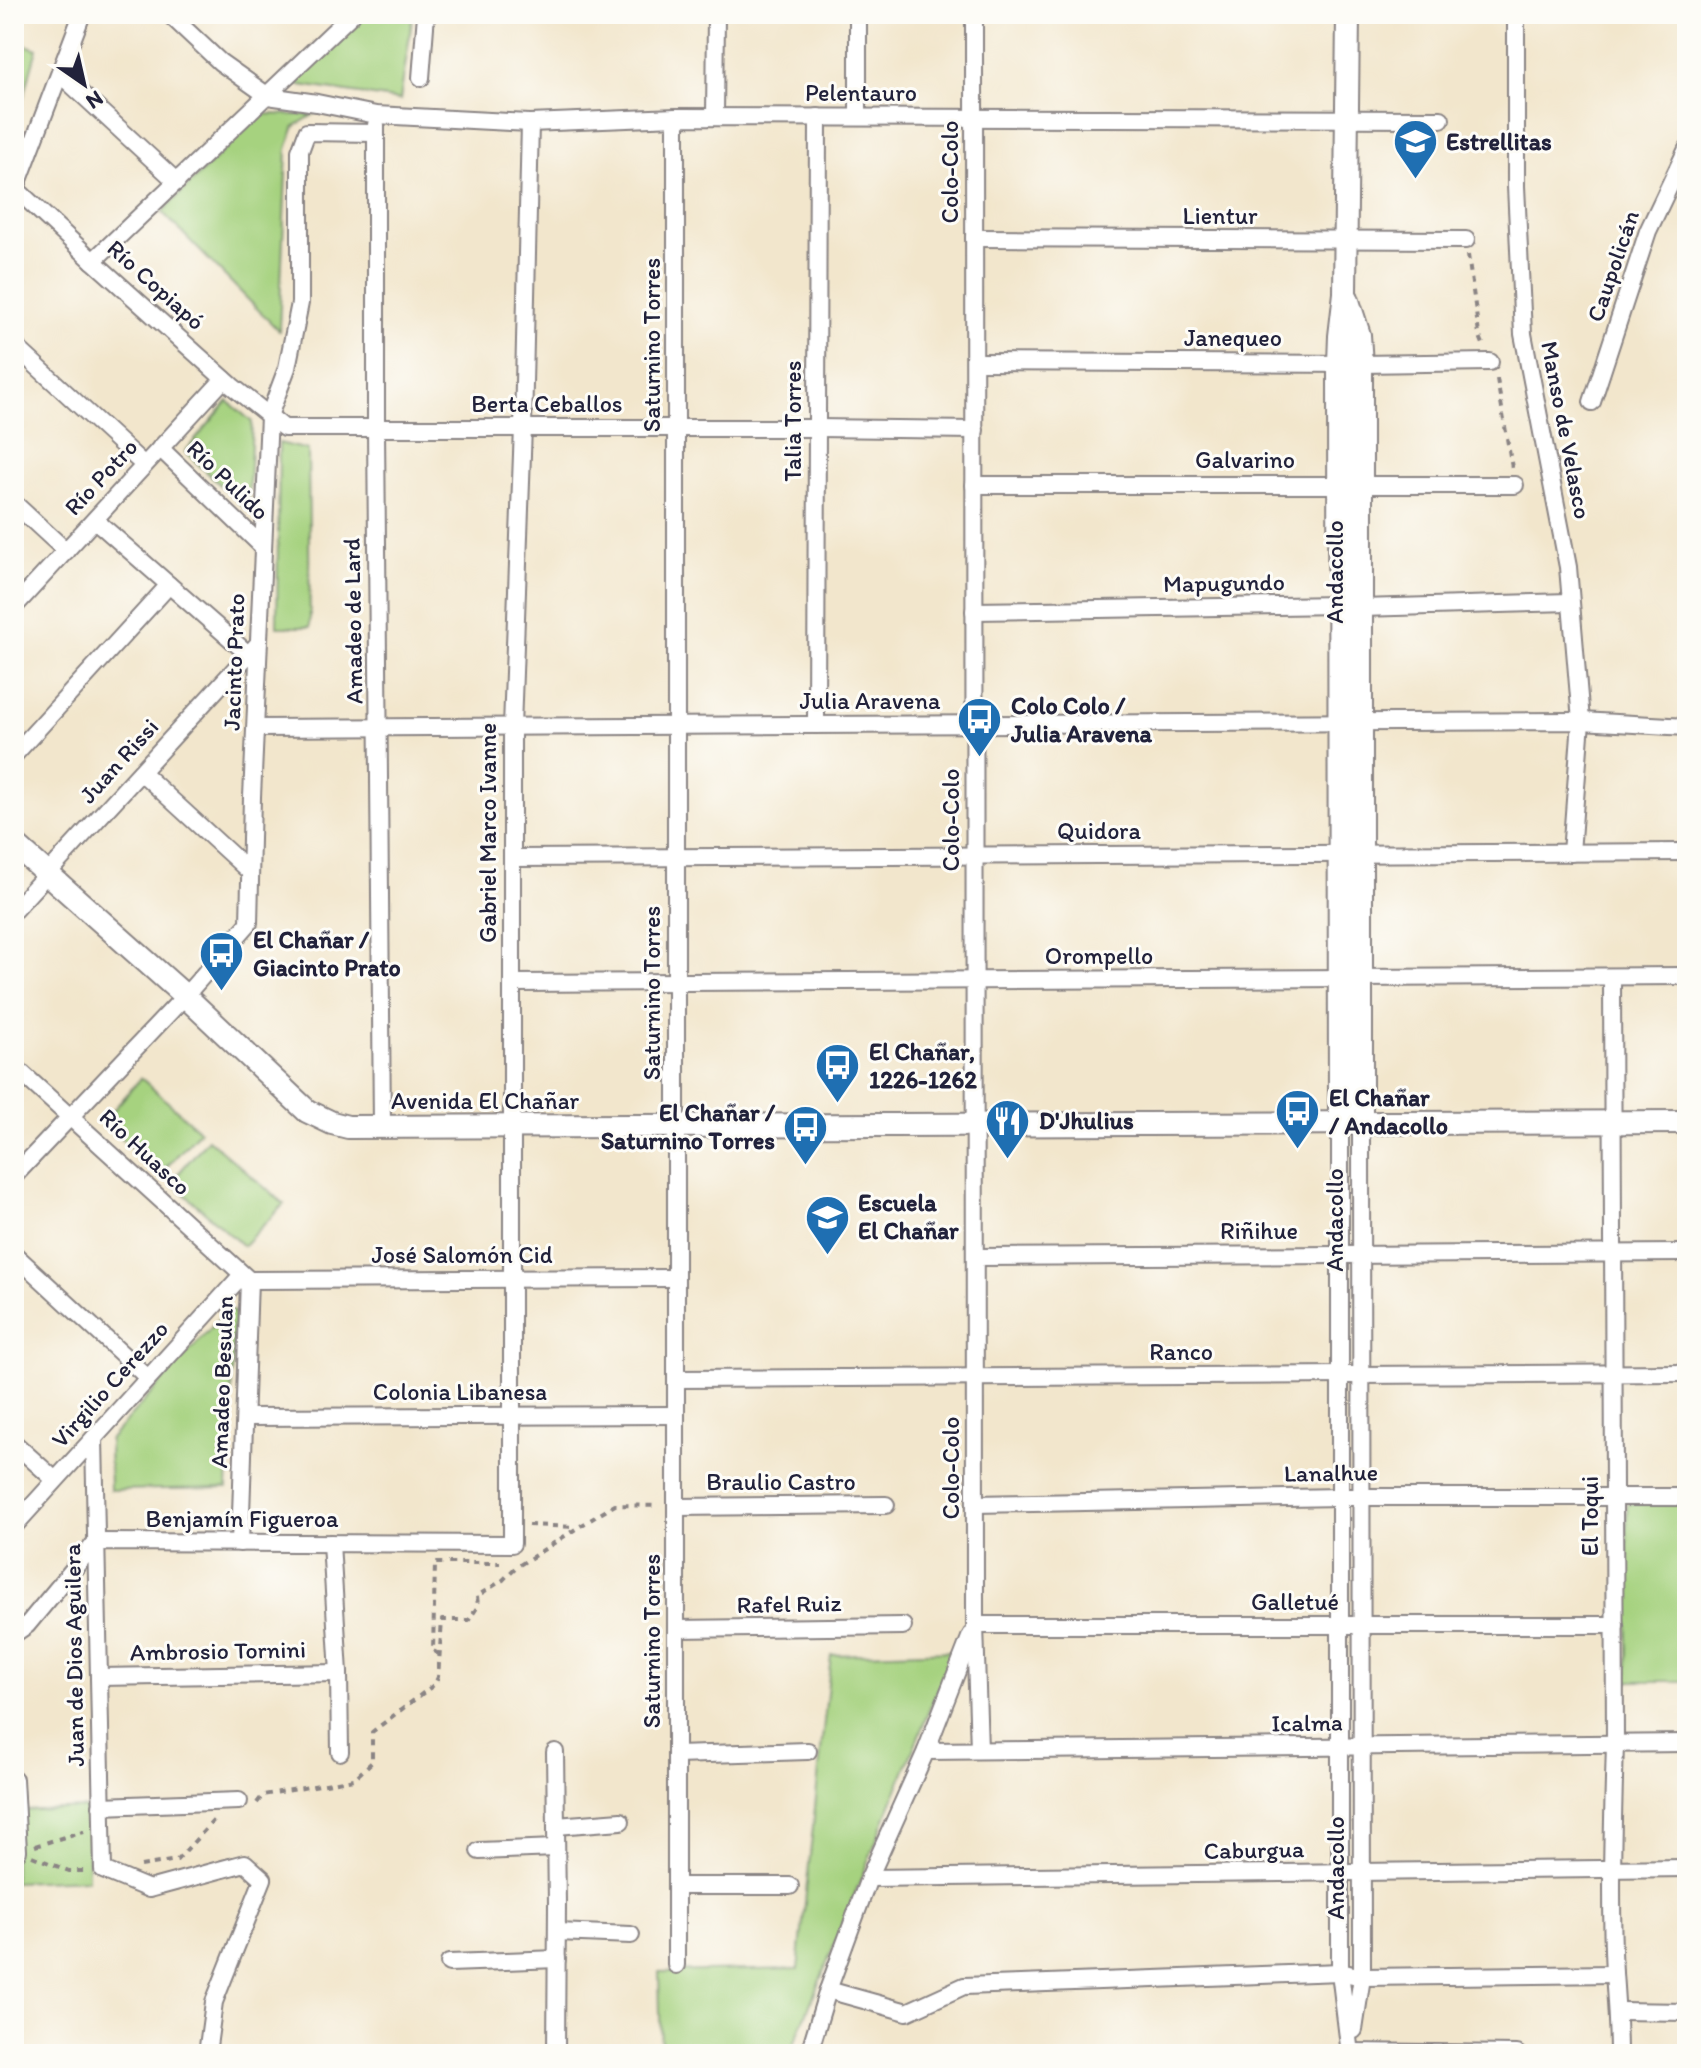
<svg xmlns="http://www.w3.org/2000/svg" width="1701" height="2068" viewBox="0 0 1701 2068" font-family="Itim,sans-serif">
  <rect width="100%" height="100%" fill="#fdfcf7"/>
  <filter id="ink" filterUnits="userSpaceOnUse"><feTurbulence type="fractalNoise" baseFrequency=".0125" numOctaves="2"/><feDisplacementMap in="SourceGraphic" scale="16" xChannelSelector="R" yChannelSelector="G"/><feConvolveMatrix kernelMatrix="1 2 1 2 8 2 1 2 1" color-interpolation-filters="sRGB"/></filter>
  <filter id="wash" filterUnits="userSpaceOnUse"><feTurbulence type="fractalNoise" baseFrequency=".006" numOctaves="4" result="noise"/><feDisplacementMap in="SourceGraphic" scale="32" xChannelSelector="R" yChannelSelector="G"/><feGaussianBlur stdDeviation="1.8" result="paint"/><feColorMatrix in="noise" values="0 0 0 0 0 0 0 0 0 0 0 0 0 0 0 0 0 1.4 0 .05"/><feComposite in="paint" operator="in"/></filter>
  <g filter="url(#wash)">
    <rect width="100%" height="100%" fill="#f2e6cc"/>
    <!-- green -->
    <g fill="#a6d27f" stroke="#647a5d" stroke-width="2">
      <path d="M363,14H413L400,100L294,84Z"/>
      <path d="M14,41L37,49L14,130Z"/>
      <path d="M260,114L313,115L295,126L287,149L279,331L162,212Z"/>
      <path d="M228,401L252,422L248,511L185,452Z"/>
      <path d="M279,443L308,450L310,627H277Z"/>
      <path d="M141,1078L200,1131L160,1174L103,1122Z"/>
      <path d="M208,1139L284,1204L243,1246L171,1182Z"/>
      <path d="M227,1310L235,1312L227,1488L110,1490L109,1440Z"/>
      <path d="M1627,1504H1687V1681H1628Z"/>
      <path d="M953,1651L790,2054H661L659,1972L798,1969L831,1655Z"/>
      <path d="M88,1808V1879L14,1882V1811Z"/>
    </g>
  </g>
  <g filter="url(#ink)">
    <g fill="none" stroke-linecap="round" stroke-linejoin="round">
      <defs>
        <g id="street">
          <path d="M169,14L220,62L268,96L317,103L376,115L530,123L676,117L1441,119"/>
          <path d="M858,14V117"/>
          <path d="M974,14L975,1625L979,1750"/>
          <path d="M1516,14V186L1523,334L1568,567L1581,721L1571,853"/>
          <path d="M60,74L177,182"/>
          <path d="M421,78L426,14"/>
          <path d="M676,117V1965"/>
          <path d="M715,117L716,14"/>
          <path d="M376,125V428L382,1127"/>
          <path d="M14,187L93,261L232,386L284,428H817L975,430"/>
          <path d="M16,188L82,14"/>
          <path d="M974,238L1466,240"/>
          <path d="M93,261L352,14"/>
          <path d="M14,345L144,465"/>
          <path d="M975,362L1361,364L1490,362"/>
          <path d="M1592,402L1648,231L1687,149"/>
          <path d="M160,448L263,547"/>
          <path d="M974,485H1515"/>
          <path d="M14,503L66,551"/>
          <path d="M95,520L248,654"/>
          <path d="M14,607L224,379"/>
          <path d="M974,611L1339,605L1361,608L1570,602"/>
          <path d="M816,725L818,117"/>
          <path d="M256,728L1581,721L1687,727"/>
          <path d="M14,755L169,585"/>
          <path d="M141,772L250,872"/>
          <path d="M512,858L1687,852"/>
          <path d="M14,910L258,644"/>
          <path d="M1612,977L1615,1743C1613,1820 1610,1897 1614,1973C1616,2000 1618,2027 1618,2054"/>
          <path d="M512,983L1687,976"/>
          <path d="M14,1066L249,1280L240,1543"/>
          <path d="M1340,1122V1972L1350,2054"/>
          <path d="M14,1176L185,996L249,923L252,797L269,416L287,368L300,303V151L307,132L376,133"/>
          <path d="M14,1254L148,1378"/>
          <path d="M975,1257L1687,1253"/>
          <path d="M249,1280L676,1278"/>
          <path d="M676,1379L1687,1373"/>
          <path d="M245,1417L676,1415"/>
          <path d="M94,1438L103,1870L149,1889L245,1863L263,1879L214,2002L207,2054"/>
          <path d="M14,1443L55,1480"/>
          <path d="M975,1504L1340,1497H1687"/>
          <path d="M676,1507L886,1505"/>
          <path d="M14,1526L242,1275"/>
          <path d="M331,1543L339,1673L340,1752"/>
          <path d="M975,1625H1615"/>
          <path d="M676,1629L903,1626"/>
          <path d="M14,1634L27,1625L96,1542L512,1544V727L523,427L530,123"/>
          <path d="M99,1677L339,1673"/>
          <path d="M926,1751L1687,1743"/>
          <path d="M555,1752L557,1903L556,2054"/>
          <path d="M676,1755L808,1751"/>
          <path d="M14,1779L18,1851"/>
          <path d="M101,1806L239,1801"/>
          <path d="M556,1826L621,1821"/>
          <path d="M479,1851L556,1848"/>
          <path d="M869,1878L1687,1868"/>
          <path d="M676,1886H790"/>
          <path d="M557,1932L631,1935"/>
          <path d="M449,1963L557,1959"/>
          <path d="M828,1990L907,2012L964,1986L1340,1972L1362,1977L1614,1974"/>
          <path d="M1618,2011L1687,2012"/>
          <path d="M1354,2030L1362,1977L1361,1124"/>
          <path d="M812,2043L828,1990L869,1878L926,1751L971,1635"/>
          <path d="M1350,2052L1517,2054"/>
        </g>
        <g id="secondary">
          <path d="M1347,298L1359,335L1361,364V1124"/>
          <path d="M14,844L185,996L307,1111L332,1123L348,1127L1687,1122"/>
          <path d="M1340,1122L1339,363L1340,336L1345,293L1348,14"/>
        </g>
      </defs>
      <!-- street casing -->
      <use href="#street" stroke="#8a8484" stroke-width="20"/>
      <!-- secondary casing -->
      <use href="#secondary" stroke="#8a8484" stroke-width="26"/>
      <!-- path -->
      <g stroke="#8a8484" stroke-width="4" stroke-dasharray="6 6" stroke-linecap="butt">
        <path d="M1468,255L1479,334L1483,344"/>
        <path d="M1497,379L1512,468"/>
        <path d="M528,1525L575,1527"/>
        <path d="M439,1654L433,1651L435,1563H500"/>
        <path d="M257,1803L263,1795L354,1779L372,1762V1732L435,1684L438,1677L442,1620H469L478,1606L477,1596L503,1580L515,1568L582,1525L615,1505L658,1506"/>
        <path d="M35,1846L84,1831"/>
        <path d="M32,1856L69,1871H88"/>
        <path d="M141,1866L177,1860L214,1820"/>
      </g>
      <!-- street -->
      <use href="#street" stroke="#fff" stroke-width="16"/>
      <!-- secondary -->
      <use href="#secondary" stroke="#fff" stroke-width="22"/>
    </g>
  </g>
  <!-- icons -->
  <defs>
    <symbol id="school-pin" viewBox="-11 -11 22 30"><path d="M0 17L-7.5 6A9.5 9.5 0 1 1 7.5 6Z" fill="#1f6fb2" stroke="#fdfcf7"/><path d="M0-5L7-2L0 1L-7-2ZM-4 1L0 2.5L4 1V4Q0 6-4 4Z" fill="#fff"/></symbol>
    <symbol id="bus-pin" viewBox="-11 -11 22 30"><path d="M0 17L-7.5 6A9.5 9.5 0 1 1 7.5 6Z" fill="#1f6fb2" stroke="#fdfcf7"/><path d="M-5-6H5V4H4V6H2V4H-2V6H-4V4H-5ZM-3.5-4V0h7V-4ZM-3.5 1.2v1.5H-2V1.2ZM2 1.2v1.5H3.5V1.2Z" fill="#fff"/></symbol>
    <symbol id="restaurant-pin" viewBox="-11 -11 22 30"><path d="M0 17L-7.5 6A9.5 9.5 0 1 1 7.5 6Z" fill="#1f6fb2" stroke="#fdfcf7"/><path d="M-5-6h1v4h1v-4h1v4h1v-4h1v5L-1.5 .5V6h-2V.5L-5-1ZM5-6V6H3V1.5H1.5Q1.5-4 5-6Z" fill="#fff"/></symbol>
  </defs>
  <g fill-rule="evenodd">
    <use href="#school-pin" x="1390" y="116" width="51" height="69"/>
    <use href="#bus-pin" x="954" y="694" width="51" height="69"/>
    <use href="#bus-pin" x="196" y="928" width="51" height="69"/>
    <use href="#bus-pin" x="812" y="1040" width="51" height="69"/>
    <use href="#bus-pin" x="1272" y="1086" width="51" height="69"/>
    <use href="#restaurant-pin" x="982" y="1096" width="51" height="69"/>
    <use href="#bus-pin" x="780" y="1102" width="51" height="69"/>
    <use href="#school-pin" x="802" y="1192" width="51" height="69"/>
  </g>
  <g text-anchor="middle" stroke-width="6" stroke-linejoin="round" paint-order="stroke">
    <!-- street labels -->
    <g font-size="24" fill="#22223b" stroke="#fdfcf7">
      <text x="861" y="101">Pelentauro</text>
      <text transform="translate(950 172) rotate(-90)" y="8">Colo-Colo</text>
      <text x="1220" y="224">Lientur</text>
      <text transform="translate(1613 266) rotate(-71)" y="8">Caupolicán</text>
      <text transform="translate(156 285) rotate(42)" y="8">Río Copiapó</text>
      <text x="1233" y="346">Janequeo</text>
      <text transform="translate(652 345) rotate(-90)" y="8">Saturnino Torres</text>
      <text x="547" y="412">Berta Ceballos</text>
      <text transform="translate(793 421) rotate(-90)" y="8">Talia Torres</text>
      <text transform="translate(1566 430) rotate(79)" y="8">Manso de Velasco</text>
      <text x="1245" y="468">Galvarino</text>
      <text transform="translate(101 477) rotate(-47)" y="8">Río Potro</text>
      <text transform="translate(228 480) rotate(44)" y="8">Río Pulido</text>
      <text transform="translate(1335 572) rotate(-90)" y="8">Andacollo</text>
      <text transform="translate(1224 583) rotate(-1)" y="8">Mapugundo</text>
      <text transform="translate(353 621) rotate(-91)" y="8">Amadeo de Lard</text>
      <text transform="translate(234 662) rotate(-88)" y="8">Jacinto Prato</text>
      <text x="870" y="709">Julia Aravena</text>
      <text transform="translate(119 761) rotate(-48)" y="8">Juan Rissi</text>
      <text transform="translate(951 820) rotate(-90)" y="8">Colo-Colo</text>
      <text x="1099" y="839">Quidora</text>
      <text transform="translate(488 833) rotate(-90)" y="8">Gabriel Marco Ivanne</text>
      <text x="1099" y="964">Orompello</text>
      <text transform="translate(652 993) rotate(-90)" y="8">Saturnino Torres</text>
      <text x="485" y="1109">Avenida El Chañar</text>
      <text transform="translate(145 1152) rotate(43)" y="8">Río Huasco</text>
      <text transform="translate(1335 1220) rotate(-90)" y="8">Andacollo</text>
      <text x="1259" y="1239">Riñihue</text>
      <text x="462" y="1263">José Salomón Cid</text>
      <text x="1181" y="1360">Ranco</text>
      <text transform="translate(222 1382) rotate(-88)" y="8">Amadeo Besulan</text>
      <text transform="translate(110 1384) rotate(-48)" y="8">Virgilio Cerezzo</text>
      <text x="460" y="1400">Colonia Libanesa</text>
      <text transform="translate(951 1468) rotate(-90)" y="8">Colo-Colo</text>
      <text transform="translate(1331 1473) rotate(-1)" y="8">Lanalhue</text>
      <text x="781" y="1490">Braulio Castro</text>
      <text transform="translate(1590 1516) rotate(-90)" y="8">El Toqui</text>
      <text x="242" y="1527">Benjamín Figueroa</text>
      <text x="1295" y="1610">Galletué</text>
      <text transform="translate(789 1604) rotate(-1)" y="8">Rafel Ruiz</text>
      <text transform="translate(652 1641) rotate(-90)" y="8">Saturnino Torres</text>
      <text transform="translate(218 1651) rotate(-1)" y="8">Ambrosio Tornini</text>
      <text transform="translate(74 1655) rotate(-91)" y="8">Juan de Dios Aguilera</text>
      <text transform="translate(1307 1723) rotate(-1)" y="8">Icalma</text>
      <text transform="translate(1254 1850) rotate(-1)" y="8">Caburgua</text>
      <text transform="translate(1336 1868) rotate(-90)" y="8">Andacollo</text>
    </g>
    <!-- poi labels -->
    <g font-size="24" font-weight="bold" fill="#22223b" stroke="#fdfcf7" text-anchor="start">
      <text x="1446" y="150">Estrellitas</text>
      <text x="1011" y="714">Colo Colo /<tspan x="1011" dy="28">Julia Aravena</tspan></text>
      <text x="253" y="948">El Chañar /<tspan x="253" dy="28">Giacinto Prato</tspan></text>
      <text x="869" y="1060">El Chañar,<tspan x="869" dy="28">1226-1262</tspan></text>
      <text x="1329" y="1106">El Chañar<tspan x="1329" dy="28">/ Andacollo</tspan></text>
      <text x="775" y="1121" text-anchor="end">El Chañar /<tspan x="775" dy="28">Saturnino Torres</tspan></text>
      <text x="1039" y="1129">D'Jhulius</text>
      <text x="858" y="1211">Escuela<tspan x="858" dy="28">El Chañar</tspan></text>
    </g>
  </g>
  <!-- margin -->
  <rect width="1701" height="2068" fill="none" stroke="#fdfcf7" stroke-width="48"/>
  <!-- north arrow -->
  <g transform="translate(84 84) rotate(146)" stroke="#fdfcf7" stroke-width="6" paint-order="stroke">
  <path d="M0-6L14 30L0 20L-14 30Z" fill="#22223b"/>
  <text y="-12" font-size="22" font-weight="bold" text-anchor="middle" fill="#22223b">N</text>
  </g>
</svg>
